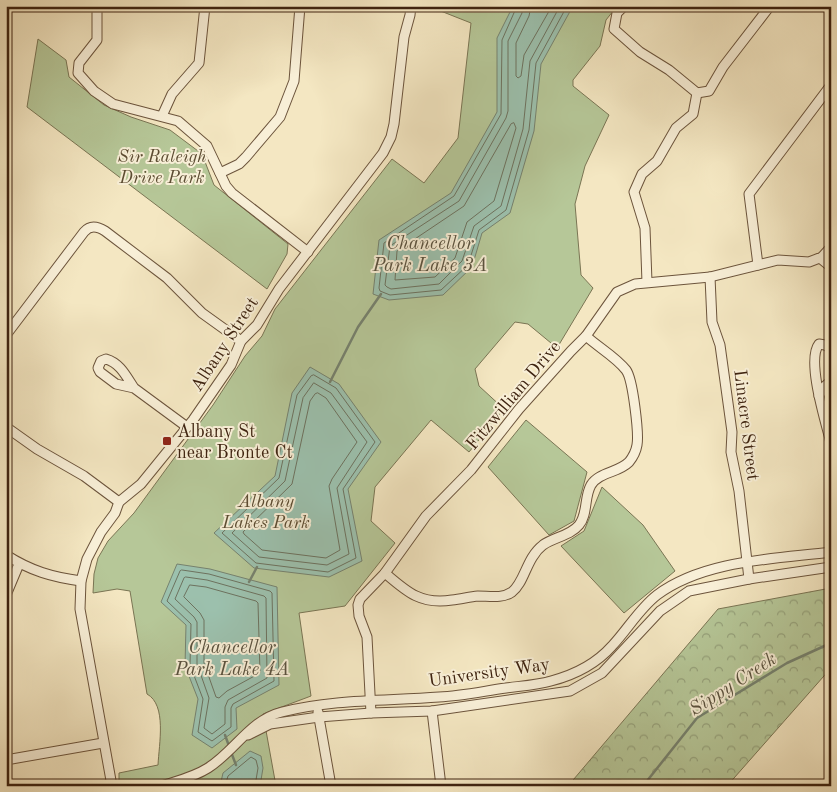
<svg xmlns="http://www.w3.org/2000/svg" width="837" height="792" viewBox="0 0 837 792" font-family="'Old Standard TT',serif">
  <defs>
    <pattern id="forest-crowns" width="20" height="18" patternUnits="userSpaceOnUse" patternTransform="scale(1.25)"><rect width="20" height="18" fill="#b6c798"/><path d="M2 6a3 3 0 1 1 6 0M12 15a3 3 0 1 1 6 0" fill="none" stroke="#95a17b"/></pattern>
  </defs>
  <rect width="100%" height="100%" fill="#f4e7c2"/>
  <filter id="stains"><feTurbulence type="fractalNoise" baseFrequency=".004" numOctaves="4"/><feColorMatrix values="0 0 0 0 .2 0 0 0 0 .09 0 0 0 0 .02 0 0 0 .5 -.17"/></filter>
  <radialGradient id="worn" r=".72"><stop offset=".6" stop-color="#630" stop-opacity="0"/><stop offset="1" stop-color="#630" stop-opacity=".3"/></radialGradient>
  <!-- forest -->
  <path fill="url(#forest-crowns)" stroke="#7a7554" d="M831,588V668L727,786H568L718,609Z"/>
  <!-- green -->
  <g fill="#b6c798" stroke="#7a7554">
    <path d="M428,6H617L606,20L600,46L573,80V86L609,115L585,166L575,204L581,275L593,288L557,348L528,324L515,322L475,369L479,386L504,409L469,452L431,420L375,487L371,521L395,543L345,606L299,613L311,696L263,714L276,786H119V773L158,765C159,744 167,705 147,694L130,591L117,589L93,593L94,574L98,558L108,541L134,513L213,405L245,356L262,336L275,309L392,159L424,183L458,138L471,23Z"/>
    <path d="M38,39L66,60L69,77L104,105L131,117L170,130L202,154L214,185L288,244L287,254L267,289L27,107Z"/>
    <path d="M526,420L587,472L574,521L549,535L488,467Z"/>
    <path d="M602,487L643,525L675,571L624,613L561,546L584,531Z"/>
  </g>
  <!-- water -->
  <g fill="#9cc1ae" stroke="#76826f">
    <path d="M513,6H573L541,64L534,131L510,213L482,233L472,267L443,295L389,300L373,294L379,240L451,193L497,112V38Z"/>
    <path d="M310,367L339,384L381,442L348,489L362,561L329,577L254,568L214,533L275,476L292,393Z"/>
    <path d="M177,564L210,569L277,587L279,685L236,708L237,729L212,748L192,735L198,699L185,666L186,625L161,602Z"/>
    <path d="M250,751L261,756L263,768L260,786H220L223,773Z"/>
  </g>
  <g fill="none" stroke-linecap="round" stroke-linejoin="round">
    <!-- shore -->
    <g stroke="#6d725f" stroke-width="1">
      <path d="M517,6L502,40L501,114L454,196L384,243L379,288L380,291L390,295L441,290L468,265L479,230L506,210L529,130L536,63L567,6"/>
      <path d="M523,6L522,13L508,41V111L506,118L459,201L390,246L385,285L387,287L391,289L439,284L462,261L474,226L501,206L523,129L530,61L560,6"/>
      <path d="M531,6L529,16L516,43V76L518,78L521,76L524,55L552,6"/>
      <path d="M514,123L516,128L494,201L467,222L455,258L435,277L395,280L397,251L464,206L511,124Z"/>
      <path d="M314,375L336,388L375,442L343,489L356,558L328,572L256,563L222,533L279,478L297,395L311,376Z"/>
      <path d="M314,383L331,393L367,442L337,488L349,554L327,565L259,557L232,533L285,481L303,398Z"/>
      <path d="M318,393L326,398L357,442L332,479L329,486L340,550L326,558L262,550L244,534L243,532L292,484L310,401L315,394Z"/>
      <path d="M182,570L209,574L270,591L272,593L274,681L233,704L231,708V727L212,741L198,732L203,699L190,665L191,624L167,601L180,571Z"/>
      <path d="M186,577L207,580L264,596L266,598L267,678L228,700L225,707V724L212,734L204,728L209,698L197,664V622L194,617L175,599L184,578Z"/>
      <path d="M190,585L206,587L256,601L258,603L260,673L227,691L219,698L216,697L204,663V620L200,613L184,597Z"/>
      <path d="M225,786L228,776L251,757L256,760L258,768L255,786"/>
    </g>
    <!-- stream -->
    <g stroke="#76826f" stroke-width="2.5">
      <path d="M330,382L358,327L381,294"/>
      <path d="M249,582L257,567"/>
      <path d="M225,735L229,746"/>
      <path d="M231,752L236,765"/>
      <path d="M643,786L697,718L787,663L831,643"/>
    </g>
    <defs>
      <g id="minor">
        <path d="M97,6V40L79,63L78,73L94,91L113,104L178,121L207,146L226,186L232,193L308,252"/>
        <path d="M624,6L617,13L614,29L640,52L669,70L697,93"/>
        <path d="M697,93L709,91L723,67L770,6"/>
        <path d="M162,116L172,94L199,63L205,6"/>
        <path d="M220,173L239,164L246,157L280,117L294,81L300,6"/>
        <path d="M820,258L831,267"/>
        <path d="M758,265L749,194L831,85"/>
        <path d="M710,277L712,322L720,345L732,432L731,452L739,491L749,579"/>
        <path d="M647,282L645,228L634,192L642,174L657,161L676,128L693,114L697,93"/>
        <path d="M6,335L84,232C90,225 97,226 105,231L167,278L202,313L241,341"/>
        <path d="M831,349L825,345L819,344C806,360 826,423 831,443"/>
        <path d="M134,388C126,376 120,363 106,359L101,361L98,368L100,372L116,384L134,388L187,427"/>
        <path d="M819,396L824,387L831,381"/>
        <path d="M6,427L37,449L84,476L119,502"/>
        <path d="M6,555C31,571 52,577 81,581"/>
        <path d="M385,573C407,592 421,605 452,600C461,599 469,597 478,596C489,596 502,599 512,592C525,582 526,558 543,545C554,537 570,536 579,525C588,514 584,497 591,485C599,472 618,473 629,462C633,457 636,451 637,445C639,434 633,379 626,370C616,357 598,347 586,336"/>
        <path d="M6,595L19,564"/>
        <path d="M432,711L441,786"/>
        <path d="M318,712L331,786"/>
        <path d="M371,713L367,637L359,616L358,605L360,599L385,573L426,516L471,470L519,409L571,351L586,336L617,292L635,284L710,277L778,260L809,262L822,257L831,247"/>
        <path d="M248,735L270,724L319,717L371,713L432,711L570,691L602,673L660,611L689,591L749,579L831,567"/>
        <path d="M6,760L103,743"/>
        <path d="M112,786L80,609L81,581L87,559L101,532L115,513L119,502L141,484L193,420L231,365L241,341L257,325L279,289L383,153L391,137L394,124L404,37L410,15L411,6"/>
        <path d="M162,786C177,781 194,777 208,768C235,751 250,720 282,712C333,699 387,701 439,697C462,696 484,691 506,688C521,686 537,685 551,681C574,675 596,664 612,646C628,629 639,609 657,595C704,560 775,559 831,552"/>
      </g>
    </defs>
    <!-- minor casing -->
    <use href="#minor" stroke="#6c543c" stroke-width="11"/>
    <!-- minor -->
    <use href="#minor" stroke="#f8efd7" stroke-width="9"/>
  </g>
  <!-- markers -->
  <rect fill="#8f2418" stroke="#f8efd7" stroke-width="2" x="162" y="436" width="10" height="10" rx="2.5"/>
  <g text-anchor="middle" stroke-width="4" stroke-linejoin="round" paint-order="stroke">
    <!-- park labels -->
    <g font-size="18" font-style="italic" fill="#5c4c32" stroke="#f8efd7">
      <text x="162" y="162">Sir Raleigh<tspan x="162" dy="21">Drive Park</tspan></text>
      <text x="266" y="507">Albany<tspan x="266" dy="21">Lakes Park</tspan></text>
    </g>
    <!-- street labels -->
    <g font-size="18" fill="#3e2310" stroke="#f8efd7">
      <text transform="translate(224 344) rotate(-57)" y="6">Albany Street</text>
      <text transform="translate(513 395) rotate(-50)" y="6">Fitzwilliam Drive</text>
      <text transform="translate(747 425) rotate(83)" y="6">Linacre Street</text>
      <text transform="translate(489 672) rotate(-8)" y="6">University Way</text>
    </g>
    <!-- poi labels -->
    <g font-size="18" fill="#3e2310" stroke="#f8efd7" text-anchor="start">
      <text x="177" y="437">Albany St<tspan x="177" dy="21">near Bronte Ct</tspan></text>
    </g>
    <!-- water labels -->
    <g font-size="19" font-style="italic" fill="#5a523f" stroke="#f8efd7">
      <text x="430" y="249">Chancellor<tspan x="430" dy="22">Park Lake 3A</tspan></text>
      <text x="232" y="653">Chancellor<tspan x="232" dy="22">Park Lake 4A</tspan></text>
      <text transform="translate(732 683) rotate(-33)" y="7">Sippy Creek</text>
    </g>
  </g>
  <!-- margin -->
  <rect width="837" height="792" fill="none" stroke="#f4e7c2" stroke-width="25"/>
  <rect x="8" y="8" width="822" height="777" fill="none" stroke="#3e2310" stroke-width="2.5"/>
  <rect x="12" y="12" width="812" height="767" fill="none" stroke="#3e2310"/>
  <rect width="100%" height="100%" filter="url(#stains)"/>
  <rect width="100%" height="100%" fill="url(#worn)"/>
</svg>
